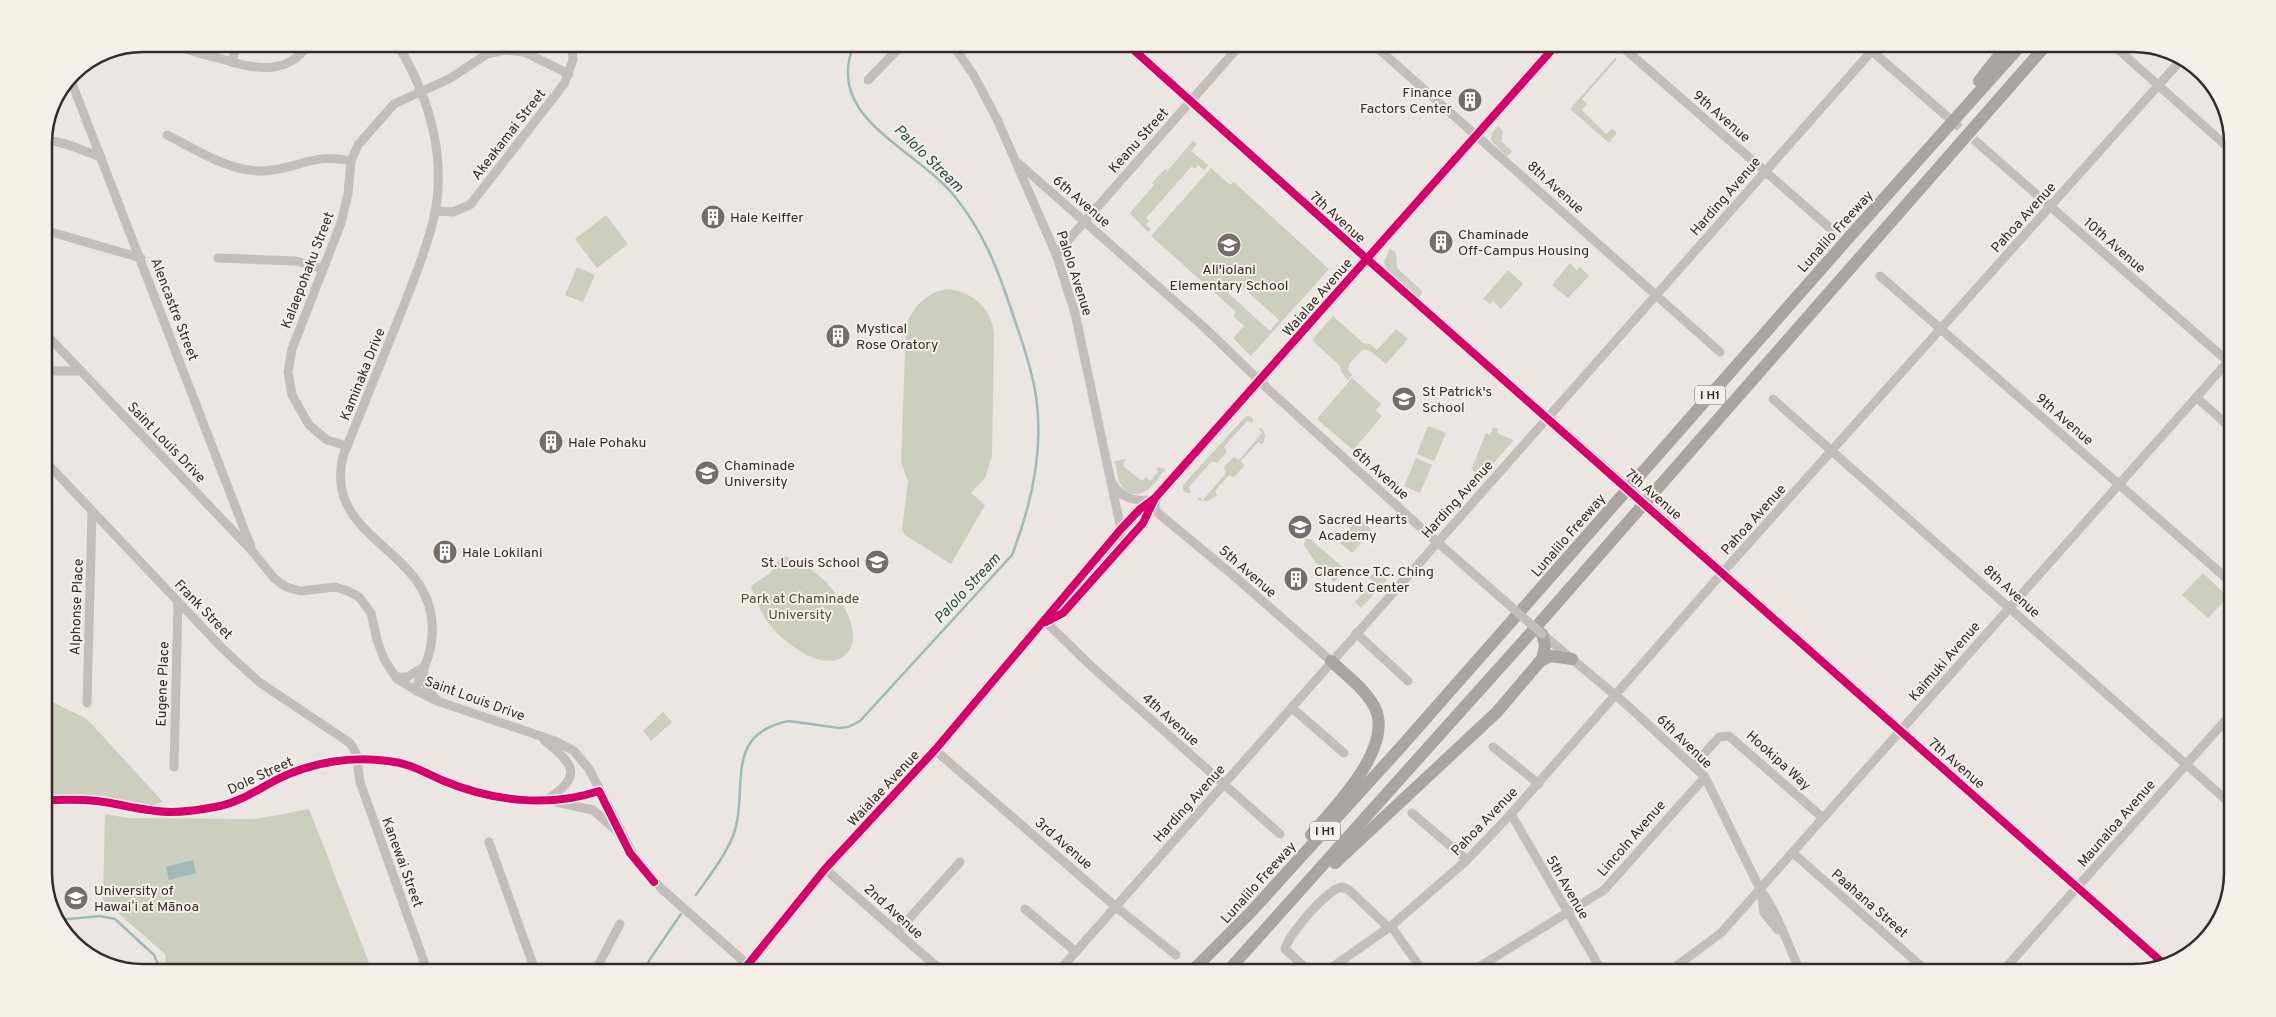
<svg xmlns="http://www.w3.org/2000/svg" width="2276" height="1017" viewBox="0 0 2276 1017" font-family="Overpass,sans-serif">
  <rect width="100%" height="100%" fill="#ebe6e1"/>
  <!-- green -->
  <g fill="#cccfbd" fill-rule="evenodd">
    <path d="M1615,58L1617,59L1582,99L1587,104L1582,110L1606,134L1612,129L1617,133L1609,143L1570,109Z"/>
    <path d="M1498,126L1503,131L1501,141L1512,151L1507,157L1491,140L1492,133Z"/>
    <path d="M1193,141L1197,144L1191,151L1208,165L1204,170L1198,165L1195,169L1192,166L1146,218L1149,221L1146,225L1151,229L1148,232L1130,213L1154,185L1152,183L1165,169L1167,171Z"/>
    <path d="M1211,168L1230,185L1234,182L1329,269L1251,356L1233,338L1244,326L1233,316L1236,312L1151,236ZM1237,282L1279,320L1270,331L1228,293Z"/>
    <path d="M606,215L628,244L597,268L575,239Z"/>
    <path d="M1390,248L1396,253L1397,268L1423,292L1418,298L1387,270L1384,262Z"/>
    <path d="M1570,263L1577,270L1580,267L1589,276L1568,298L1552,285Z"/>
    <path d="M577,267L595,275L583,302L565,295Z"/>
    <path d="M1508,270L1523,284L1501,309L1493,301L1490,304L1483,299Z"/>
    <path d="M949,289C974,293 991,308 994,333L992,456L985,478L971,493L985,505L951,564L905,535L902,530L908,481L901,462L906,326C913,306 928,291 949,289Z"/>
    <path d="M1333,316L1363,343L1370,344L1377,350L1396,329L1408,339L1386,364L1369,350H1362L1350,363L1348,370L1352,375L1348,380L1341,372L1340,366L1312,340Z"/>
    <path d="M1352,378L1381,404L1376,410L1382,416L1353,450L1317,419Z"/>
    <path d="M1249,416L1253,419V423L1247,421L1224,447L1227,452L1217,463L1212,461L1189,487L1191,493H1186L1183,490V485L1245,417Z"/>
    <path d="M1428,426L1446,433L1434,461L1417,454Z"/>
    <path d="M1493,427L1498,429L1497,433L1514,440L1483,475L1471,470L1486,433L1490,435Z"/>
    <path d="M1262,428L1265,435L1264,442L1262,444L1258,442L1241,461L1244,466L1234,477L1229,475L1215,491L1217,496L1207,501L1197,500L1199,497L1203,500L1226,473L1224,467L1234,457L1239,460L1262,433L1259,429Z"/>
    <path d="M1416,458L1432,465L1420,493L1404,486Z"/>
    <path d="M1126,459L1123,466L1142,481L1146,477L1150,481L1158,472L1157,467L1166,469C1153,483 1147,500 1125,492L1119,481L1115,461Z"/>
    <path d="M1358,518L1372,530L1352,553L1338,541Z"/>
    <path d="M1306,539H1310L1346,570L1334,582L1315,562L1304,545Z"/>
    <path d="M784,556C799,561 815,571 826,582C842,599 869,642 841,658C820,671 781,640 769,624C762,614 754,597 751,586L770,573L780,558Z"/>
    <path d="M1377,570L1387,580L1361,608L1355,602L1373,581L1369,578Z"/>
    <path d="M2203,573L2228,597L2208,618L2182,595Z"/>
    <path d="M44,698L87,719L163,802L142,809L44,800Z"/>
    <path d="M663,712L672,722L651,741L643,731Z"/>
    <path d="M309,809L373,973H167L165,954L103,900L105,814L128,818L256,819Z"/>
  </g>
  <!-- water -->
  <path fill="#a0b9b9" d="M193,860L196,873L169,880L166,867Z"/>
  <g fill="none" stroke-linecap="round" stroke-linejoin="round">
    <!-- stream -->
    <g stroke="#a0b9b9" stroke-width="2.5">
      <path d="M696,895C709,876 724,858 733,836C750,791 721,734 789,721L839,728L848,727L860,721L1012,555C1031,506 1044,449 1036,396C1031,365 1020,336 1010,306C996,265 983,232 956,198C929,164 882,142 859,108C846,88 844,65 855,44"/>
      <path d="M58,920L100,916L115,919L154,955L162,973"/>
      <path d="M643,973L650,959L681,914"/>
    </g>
    <!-- minor-tunnel -->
    <path stroke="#c6c1bc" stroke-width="9" stroke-dasharray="9 4.5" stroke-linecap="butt" d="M1943,113L1980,145"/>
    <!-- minor -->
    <g stroke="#c3beba" stroke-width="9">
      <path d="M174,44C188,51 203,54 218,58C251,68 286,78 309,44"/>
      <path d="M397,44C430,97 449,163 432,225C423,260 409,292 396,325C378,369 361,412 343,456C322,543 439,548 432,636C431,655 422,673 415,690"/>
      <path d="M952,44L973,74L997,119L1056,254L1075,313L1121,529L1120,539L1098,564"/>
      <path d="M1127,44L1367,259L1617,478"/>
      <path d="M1373,44L1720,352"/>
      <path d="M1619,44L1830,228"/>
      <path d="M1864,44L1943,113"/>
      <path d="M2112,44L2232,151"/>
      <path d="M801,46L802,44"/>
      <path d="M232,62L237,44"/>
      <path d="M70,78L251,547"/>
      <path d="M868,80L903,44"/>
      <path d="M167,135C197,150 229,172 264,171C298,169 314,152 351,161"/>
      <path d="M44,139L66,144L101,157"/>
      <path d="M1980,145L2232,365"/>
      <path d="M1017,162L1205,328L1268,389L1429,535L1507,603"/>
      <path d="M435,211L453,212L470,205L564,84L573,60L572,44"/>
      <path d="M44,230L141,258"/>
      <path d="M1056,254L1241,44"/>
      <path d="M218,258L296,261L323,269"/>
      <path d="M1880,276L2232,583"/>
      <path d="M44,332L253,552L274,578L286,587L301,591L335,587L348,591L359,597L371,613L377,640L384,659L397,679L415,690L437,701L555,741L574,751L589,769L637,862L663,890L747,964"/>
      <path d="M44,371H80"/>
      <path d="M2196,397L2232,429"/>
      <path d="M1773,399L2232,805"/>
      <path d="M347,446L327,440L309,425L292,395L288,372L292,349L341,223L348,194L351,161L358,145L394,104L449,79L487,54L505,50L524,52L569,74"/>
      <path d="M44,460L222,648L259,682L350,743L356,753L360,782L428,973"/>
      <path d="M1112,483C1121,499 1135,501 1152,500"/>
      <path d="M1155,500V509L1158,513L1234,576L1331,661"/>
      <path d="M1652,509L2164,964"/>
      <path d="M1046,622L1091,666L1280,834"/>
      <path d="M1356,633L1408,681"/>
      <path d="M1542,634L1627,705L1705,777L1760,889C1778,914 1788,945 1801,973"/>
      <path d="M423,670L427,688L436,699"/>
      <path d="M396,677H407L423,668"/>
      <path d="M87,703L92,512"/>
      <path d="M1292,708L1344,753"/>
      <path d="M544,740C571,762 585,775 549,798"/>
      <path d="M1493,747L1539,784"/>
      <path d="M935,750L1116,907L1176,955"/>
      <path d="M1694,765L1719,737L1729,736L1823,818"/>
      <path d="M174,767L178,602"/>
      <path d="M44,800C61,800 80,799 97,801C122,804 146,812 171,812C187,812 205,809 220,806C240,802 260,788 278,779C312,762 351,756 388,761C410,763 425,773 444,781C492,801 549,808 599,791"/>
      <path d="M556,802L593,810L617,831"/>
      <path d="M1412,813L1467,860"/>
      <path d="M1511,814L1603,973"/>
      <path d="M489,842L536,973"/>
      <path d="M1793,853L1929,973"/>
      <path d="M825,869L944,973"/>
      <path d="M1761,891L1764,913L1778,930"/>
      <path d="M1025,909L1076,952"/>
      <path d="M1391,926L1424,973"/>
      <path d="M897,932L960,862"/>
      <path d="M594,973L620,924"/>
      <path d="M1057,973L1878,44"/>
      <path d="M1311,973L1285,949C1289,934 1327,889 1342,887L1349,890L1388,927"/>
      <path d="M1324,973L1391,926L1467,860L1511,814L1723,572L2181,60"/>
      <path d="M1469,973L1604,890L1705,777"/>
      <path d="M1667,973L1721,933L2232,357"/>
      <path d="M2001,973L2232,713"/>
    </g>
    <!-- major -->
    <g stroke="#b3ada9" stroke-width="11">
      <path d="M1046,622L1063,613L1143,523L1155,498L1557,44"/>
      <path d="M741,973L825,869L935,750L1121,529L1140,509L1154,499"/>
    </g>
    <!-- highway -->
    <g stroke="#aaa5a0" stroke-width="12">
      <path d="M1979,81L2008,44"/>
      <path d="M1539,662L1551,656L1572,659"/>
      <path d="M1311,835C1335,806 1396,746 1374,706C1364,688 1346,675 1331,661"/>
      <path d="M1335,863L1497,712L1542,659L1545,646L1542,634"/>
      <path d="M1190,973L1249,914L1400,748L1852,234L2022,44"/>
      <path d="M1226,973L1536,627L2047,44"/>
    </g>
    <!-- minor-bridge -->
    <g stroke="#c3beba" stroke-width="9">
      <path d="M1617,478L1652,509"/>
      <path d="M1507,603L1542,634"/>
    </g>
    <defs>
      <g id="cycleway">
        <path d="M1127,44L1367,259L2164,964"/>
        <path d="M1046,622L1063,613L1143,523L1155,498L1557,44"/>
        <path d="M44,800C61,800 80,799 97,801C122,804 146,812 171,812C187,812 205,809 220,806C240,802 260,788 278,779C312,762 351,756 388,761C410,763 425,773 444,781C492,801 549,808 599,791L630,853L654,882"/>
        <path d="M741,973L825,869L935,750L1121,529L1140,509L1155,498"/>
      </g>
    </defs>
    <!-- cycleway casing -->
    <use href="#cycleway" stroke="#f7f0e9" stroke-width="11"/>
    <!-- cycleway -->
    <use href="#cycleway" stroke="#d6006c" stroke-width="8"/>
  </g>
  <!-- icons -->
  <defs>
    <symbol id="building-disc" viewBox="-11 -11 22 22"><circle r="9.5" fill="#746d69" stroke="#f7f0e9"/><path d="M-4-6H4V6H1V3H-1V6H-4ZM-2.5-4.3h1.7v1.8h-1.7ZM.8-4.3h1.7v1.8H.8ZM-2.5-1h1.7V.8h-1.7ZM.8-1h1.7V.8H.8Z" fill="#fff"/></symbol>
    <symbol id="school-disc" viewBox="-11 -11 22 22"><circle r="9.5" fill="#746d69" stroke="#f7f0e9"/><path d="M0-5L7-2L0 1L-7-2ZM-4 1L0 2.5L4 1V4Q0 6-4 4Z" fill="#fff"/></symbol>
    <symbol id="university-disc" viewBox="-11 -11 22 22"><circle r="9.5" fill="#746d69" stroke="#f7f0e9"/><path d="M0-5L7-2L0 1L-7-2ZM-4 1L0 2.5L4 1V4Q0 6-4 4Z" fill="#fff"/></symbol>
  </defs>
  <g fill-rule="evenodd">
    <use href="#building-disc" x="1456" y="86" width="28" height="28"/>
    <use href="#building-disc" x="699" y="203" width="28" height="28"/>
    <use href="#building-disc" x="1427" y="228" width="28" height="28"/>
    <use href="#school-disc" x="1215" y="231" width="28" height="28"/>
    <use href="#building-disc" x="824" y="322" width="28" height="28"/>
    <use href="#school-disc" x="1390" y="385" width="28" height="28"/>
    <use href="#building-disc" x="537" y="428" width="28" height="28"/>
    <use href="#university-disc" x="693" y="459" width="28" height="28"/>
    <use href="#school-disc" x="1286" y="513" width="28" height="28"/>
    <use href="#building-disc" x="431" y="538" width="28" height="28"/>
    <use href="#school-disc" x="863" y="548" width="28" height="28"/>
    <use href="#building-disc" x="1282" y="565" width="28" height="28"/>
    <use href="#university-disc" x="62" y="884" width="28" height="28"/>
  </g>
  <g text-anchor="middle" stroke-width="4" stroke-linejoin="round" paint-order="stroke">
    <!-- shield labels -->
    <g fill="#f7f0e9" stroke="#6e6763" stroke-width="1">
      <rect x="1695" y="385.5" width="30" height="19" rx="4"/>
      <rect x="1310" y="821.5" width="30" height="19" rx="4"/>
    </g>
    <g font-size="12" font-weight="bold" fill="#342c29">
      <text x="1710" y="399">I H1</text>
      <text x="1325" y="835">I H1</text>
    </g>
    <!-- poi labels -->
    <g font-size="14" fill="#342c29" stroke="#f7f0e9" text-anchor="start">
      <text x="1452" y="97" text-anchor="end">Finance<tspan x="1452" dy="16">Factors Center</tspan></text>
      <text x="730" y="222">Hale Keiffer</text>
      <text x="1458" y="239">Chaminade<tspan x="1458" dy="16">Off-Campus Housing</tspan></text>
      <text x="1229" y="274" text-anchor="middle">Ali'iolani<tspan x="1229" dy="16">Elementary School</tspan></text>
      <text x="856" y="333">Mystical<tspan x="856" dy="16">Rose Oratory</tspan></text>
      <text x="1422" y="396">St Patrick's<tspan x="1422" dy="16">School</tspan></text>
      <text x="568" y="447">Hale Pohaku</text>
      <text x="724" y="470">Chaminade<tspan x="724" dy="16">University</tspan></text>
      <text x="1318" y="524">Sacred Hearts<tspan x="1318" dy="16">Academy</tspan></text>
      <text x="462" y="557">Hale Lokilani</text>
      <text x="860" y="567" text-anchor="end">St. Louis School</text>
      <text x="1314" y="576">Clarence T.C. Ching<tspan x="1314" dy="16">Student Center</tspan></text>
      <text x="94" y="895">University of<tspan x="94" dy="16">Hawaiʻi at Mānoa</tspan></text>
    </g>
    <!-- street labels -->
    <g font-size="14" fill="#342c29" stroke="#f7f0e9">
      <text transform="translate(1722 116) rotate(41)" y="5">9th Avenue</text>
      <text transform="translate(508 134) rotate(-52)" y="5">Akeakamai Street</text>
      <text transform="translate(1138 140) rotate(-48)" y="5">Keanu Street</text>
      <text transform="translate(1556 187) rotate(42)" y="5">8th Avenue</text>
      <text transform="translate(1725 196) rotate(-49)" y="5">Harding Avenue</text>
      <text transform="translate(1082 201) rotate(41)" y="5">6th Avenue</text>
      <text transform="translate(1338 217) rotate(42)" y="5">7th Avenue</text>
      <text transform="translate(2023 217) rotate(-48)" y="5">Pahoa Avenue</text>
      <text transform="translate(1835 231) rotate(-48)" y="5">Lunalilo Freeway</text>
      <text transform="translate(2115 245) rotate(41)" y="5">10th Avenue</text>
      <text transform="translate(307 270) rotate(-69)" y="5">Kalaepohaku Street</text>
      <text transform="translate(1075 273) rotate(72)" y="5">Palolo Avenue</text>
      <text transform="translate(1317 297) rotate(-49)" y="5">Waialae Avenue</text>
      <text transform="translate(175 309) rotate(69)" y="5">Alencastre Street</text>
      <text transform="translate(362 374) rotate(-68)" y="5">Kaminaka Drive</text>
      <text transform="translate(2065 419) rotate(41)" y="5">9th Avenue</text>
      <text transform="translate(167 442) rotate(46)" y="5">Saint Louis Drive</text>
      <text transform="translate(1381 473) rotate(42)" y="5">6th Avenue</text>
      <text transform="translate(1654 494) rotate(41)" y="5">7th Avenue</text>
      <text transform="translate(1457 499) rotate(-48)" y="5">Harding Avenue</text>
      <text transform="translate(1753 519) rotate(-48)" y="5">Pahoa Avenue</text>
      <text transform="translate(1568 535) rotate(-49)" y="5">Lunalilo Freeway</text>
      <text transform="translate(1248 571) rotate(41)" y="5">5th Avenue</text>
      <text transform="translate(2012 591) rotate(42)" y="5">8th Avenue</text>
      <text transform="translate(76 607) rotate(-88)" y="5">Alphonse Place</text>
      <text transform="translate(204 609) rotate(46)" y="5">Frank Street</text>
      <text transform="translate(1944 661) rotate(-49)" y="5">Kaimuki Avenue</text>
      <text transform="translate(162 684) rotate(-88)" y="5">Eugene Place</text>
      <text transform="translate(475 698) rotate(20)" y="5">Saint Louis Drive</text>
      <text transform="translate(1171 719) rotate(42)" y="5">4th Avenue</text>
      <text transform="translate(1685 741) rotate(44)" y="5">6th Avenue</text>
      <text transform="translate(1779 760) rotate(42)" y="5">Hookipa Way</text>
      <text transform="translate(1957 763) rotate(41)" y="5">7th Avenue</text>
      <text transform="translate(260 775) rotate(-25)" y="5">Dole Street</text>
      <text transform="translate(883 788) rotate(-47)" y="5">Waialae Avenue</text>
      <text transform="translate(1189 803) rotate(-48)" y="5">Harding Avenue</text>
      <text transform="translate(1484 821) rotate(-46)" y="5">Pahoa Avenue</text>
      <text transform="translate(2116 823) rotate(-49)" y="5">Maunaloa Avenue</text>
      <text transform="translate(1631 838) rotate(-49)" y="5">Lincoln Avenue</text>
      <text transform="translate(1064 843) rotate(41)" y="5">3rd Avenue</text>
      <text transform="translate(403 862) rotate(70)" y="5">Kanewai Street</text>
      <text transform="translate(1258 882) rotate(-48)" y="5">Lunalilo Freeway</text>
      <text transform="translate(1568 887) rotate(60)" y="5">5th Avenue</text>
      <text transform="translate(1870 903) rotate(41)" y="5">Paahana Street</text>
      <text transform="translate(894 911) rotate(42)" y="5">2nd Avenue</text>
    </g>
    <!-- park labels -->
    <g font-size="14" fill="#434f30" stroke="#f7f0e9">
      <text x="800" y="603">Park at Chaminade<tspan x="800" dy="16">University</tspan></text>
    </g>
    <!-- water labels -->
    <g font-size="15" font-style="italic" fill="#244d50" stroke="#f7f0e9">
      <text transform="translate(929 158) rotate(44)" y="5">Palolo Stream</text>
      <text transform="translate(967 588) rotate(-47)" y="5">Palolo Stream</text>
    </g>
  </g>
  <!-- crop -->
  <path d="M0 0H2276V1017H0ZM143 52H2133A91 91 0 0 1 2224 143V873A91 91 0 0 1 2133 964H143A91 91 0 0 1 52 873V143A91 91 0 0 1 143 52Z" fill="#f7f0e9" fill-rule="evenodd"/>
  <path fill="none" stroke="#342c29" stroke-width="2.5" d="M143 52H2133A91 91 0 0 1 2224 143V873A91 91 0 0 1 2133 964H143A91 91 0 0 1 52 873V143A91 91 0 0 1 143 52Z"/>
</svg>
